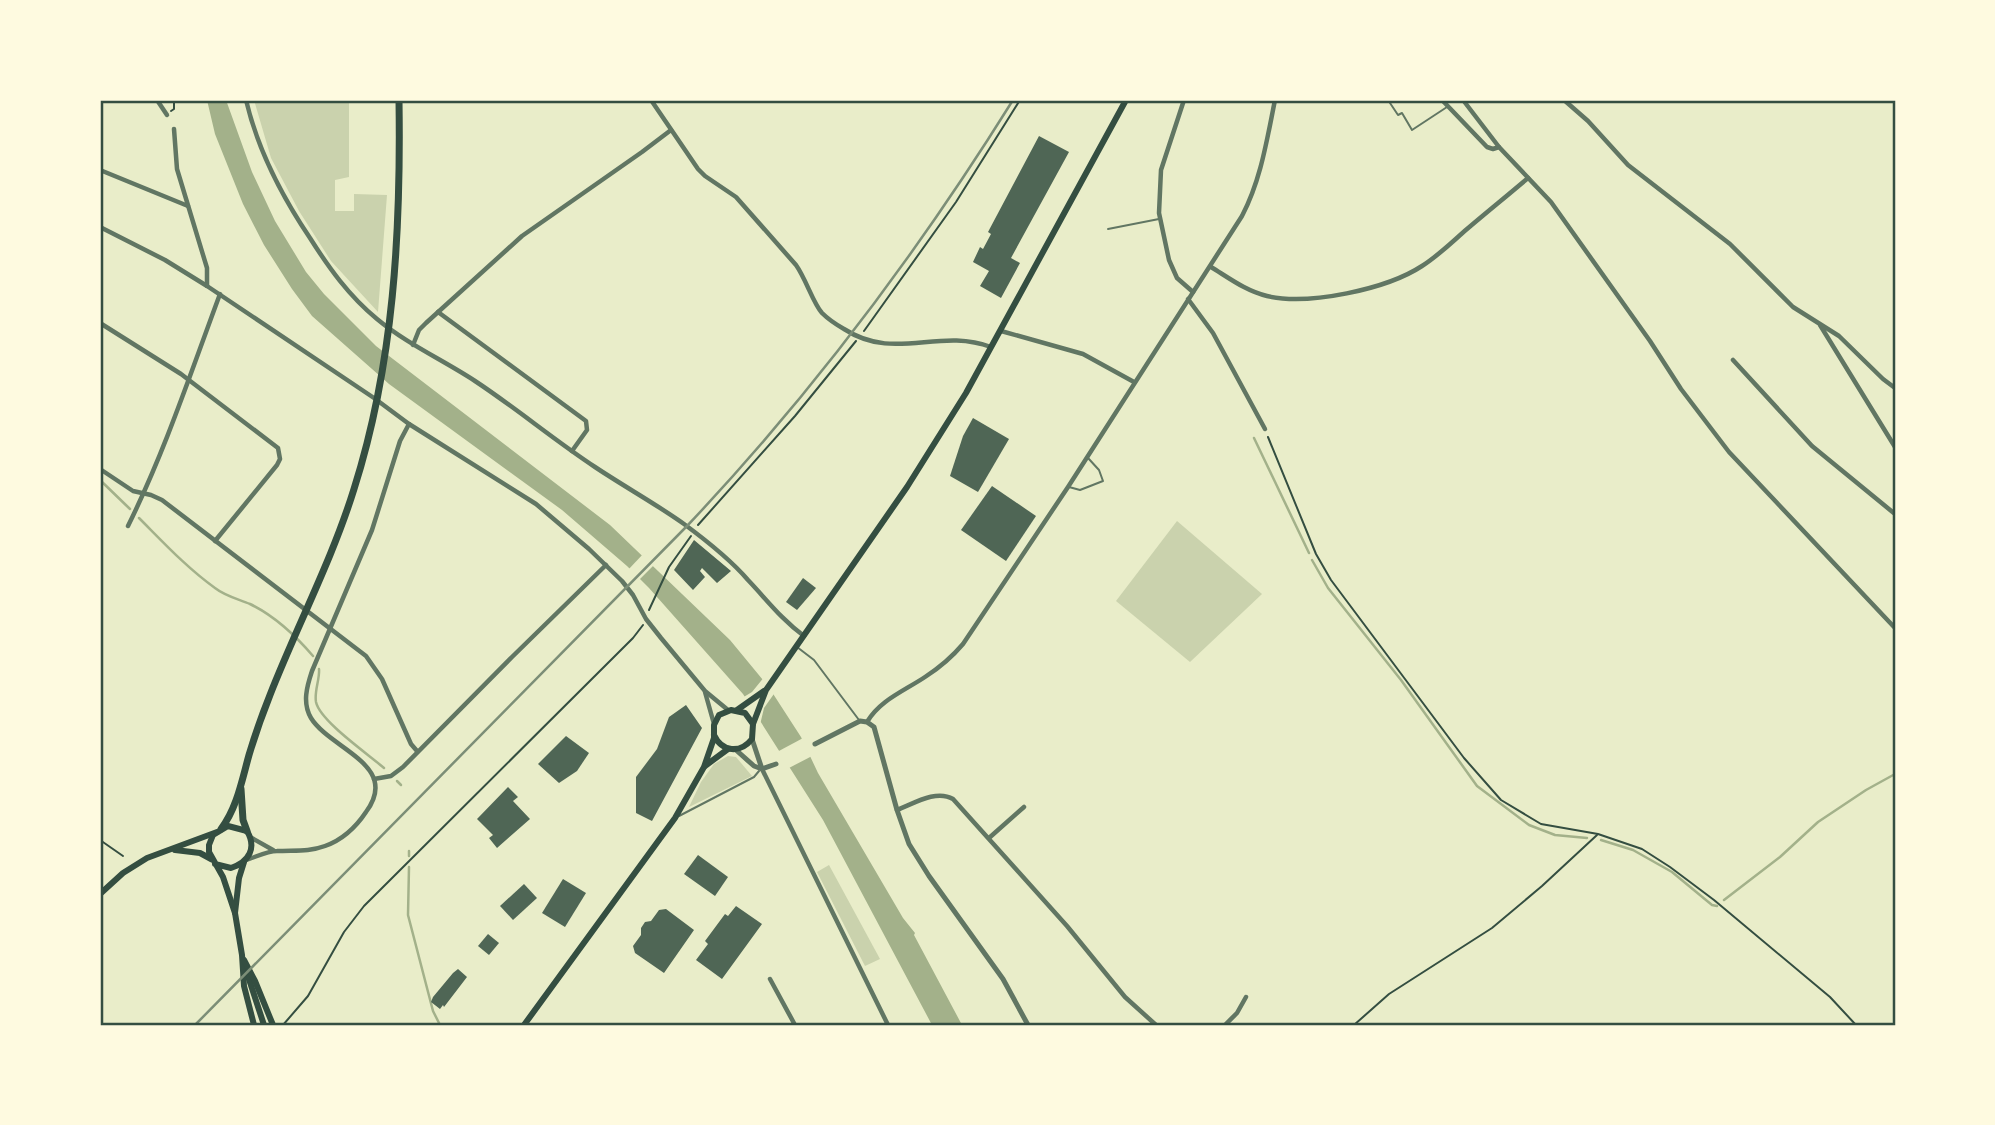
<svg xmlns="http://www.w3.org/2000/svg" width="1995" height="1125" viewBox="0 0 1995 1125" font-family="'Sofia Sans Condensed',sans-serif">
  <rect width="100%" height="100%" fill="#e9edc9"/>
  <!-- green -->
  <g fill="#cad2ad">
    <path d="M254,100H349V177L335,180V211H354V194L387,195L378,312L331,261L299,211L271,158Z"/>
    <path d="M1177,521L1262,594L1190,662L1116,601Z"/>
    <path d="M728,756L736,757L752,776L689,807L701,782L714,764Z"/>
    <path d="M829,865L880,959L865,966L817,872Z"/>
  </g>
  <!-- water -->
  <path fill="#a3b18a" d="M207,100H226L252,172L275,221L306,272L324,294L376,346L610,525L730,640L768,686L801,737L818,773L903,918L915,933L914,935L962,1025H932L823,820L743,694L649,588L627,566L562,510L389,384L312,316L292,289L264,245L243,204L215,134Z"/>
  <!-- pier -->
  <g fill="#e9edc9">
    <path d="M645,552L656,563L638,581L627,571Z"/>
    <path d="M765,676L776,691L764,708L760,725L742,698L752,692Z"/>
    <path d="M805,737L814,755L787,769L777,752Z"/>
  </g>
  <g fill="none" stroke-linecap="round" stroke-linejoin="round">
    <!-- stream -->
    <g stroke="#a3b18a" stroke-width="2.5">
      <path d="M1254,438L1309,553"/>
      <path d="M100,480L130,509"/>
      <path d="M139,518C163,542 187,568 215,588C225,596 238,599 250,604C275,616 295,635 313,656"/>
      <path d="M1312,560L1328,588L1401,680L1477,786L1529,825L1555,835L1587,838"/>
      <path d="M319,669C320,679 314,691 316,702C320,721 368,754 384,768"/>
      <path d="M397,781L401,785"/>
      <path d="M1601,840L1633,850L1672,872L1712,905L1717,906"/>
      <path d="M409,851V856"/>
      <path d="M409,867L408,915L433,1011L440,1025"/>
      <path d="M1724,900L1780,857L1818,822L1866,790L1895,774"/>
    </g>
  </g>
  <!-- building -->
  <g fill="#4f6655">
    <path d="M1039,136L1069,152L1011,258L1020,263L1001,298L980,286L989,271L973,262L980,247L983,249L991,234L988,232Z"/>
    <path d="M973,418L1009,439L978,492L950,476L963,436Z"/>
    <path d="M992,486L1036,516L1006,561L961,530Z"/>
    <path d="M694,540L731,571L717,583L702,568L700,571L705,577L693,590L674,570Z"/>
    <path d="M803,578L816,588L797,610L786,602Z"/>
    <path d="M686,705L702,728L652,821L636,813V777L657,749L669,717Z"/>
    <path d="M566,736L589,753L577,771L559,783L538,764Z"/>
    <path d="M508,787L518,797L513,801L530,819L497,848L489,838L493,835L477,819Z"/>
    <path d="M698,855L728,877L715,896L684,874Z"/>
    <path d="M563,879L586,893L565,927L542,913Z"/>
    <path d="M524,884L537,898L513,920L500,906Z"/>
    <path d="M736,906L762,924L722,979L696,960L708,944L705,941L725,914L728,916Z"/>
    <path d="M666,909L694,930L664,973L635,953L633,946L641,935V928L645,922L651,921L659,910Z"/>
    <path d="M488,934L499,943L489,955L478,946Z"/>
    <path d="M458,969L467,977L444,1007L443,1005L440,1009L431,1002L433,997L453,973Z"/>
  </g>
  <g fill="none" stroke-linecap="round" stroke-linejoin="round">
    <!-- path -->
    <g stroke="#344e41" stroke-width="2">
      <path d="M171,111L174,109V100"/>
      <path d="M864,331L956,202L1020,100"/>
      <path d="M1268,437L1316,554L1331,580L1464,758L1501,800L1541,824L1598,834L1642,849L1670,867L1714,900L1830,997L1856,1025"/>
      <path d="M698,525L795,416L856,341"/>
      <path d="M649,610L669,567L691,536"/>
      <path d="M100,840L123,856"/>
      <path d="M283,1025L308,996L344,932L364,906L633,638L643,625"/>
      <path d="M1354,1025L1389,994L1492,928L1542,886L1597,835"/>
    </g>
    <!-- service -->
    <g stroke="#617663" stroke-width="2">
      <path d="M1385,100L1386,101L1388,100L1398,115L1402,113L1412,130L1447,107"/>
      <path d="M1108,229L1159,219"/>
      <path d="M1069,487L1080,490L1103,481L1099,470L1088,458"/>
      <path d="M797,647L814,660L859,720"/>
      <path d="M679,816L754,777L759,771"/>
    </g>
    <!-- minor -->
    <g stroke="#617663" stroke-width="4.5">
      <path d="M157,100L167,115"/>
      <path d="M246,100C258,151 281,195 310,238C329,268 349,296 377,319C407,344 443,360 475,381C516,408 554,440 595,467C625,487 656,504 684,524C707,541 730,559 748,580C767,600 782,620 804,636"/>
      <path d="M651,100L698,169L705,176L736,197L796,265C806,279 813,303 822,313C828,319 837,325 844,329C895,362 938,327 991,347"/>
      <path d="M1184,100L1161,170L1159,213L1169,260L1177,278L1193,292"/>
      <path d="M1442,100L1487,147L1493,149L1499,147"/>
      <path d="M1463,100L1499,147L1551,202L1650,341L1681,389L1729,452L1895,628"/>
      <path d="M1564,100L1588,121L1628,165L1730,244L1793,307L1839,336L1883,379L1895,388"/>
      <path d="M174,129L177,169L207,268V286"/>
      <path d="M100,170L188,206"/>
      <path d="M100,227L165,260L207,286L374,398L409,424L536,504L589,549L622,581L633,595L646,619L661,638L705,691L728,710"/>
      <path d="M1211,267C1229,278 1246,291 1267,296C1308,306 1387,289 1422,266C1438,256 1452,242 1467,229C1487,212 1508,195 1528,178"/>
      <path d="M1188,299L1213,333L1265,429"/>
      <path d="M438,312L586,421L587,430L572,451"/>
      <path d="M100,323L181,374L278,448L280,459L277,465L215,541"/>
      <path d="M1820,325L1895,447"/>
      <path d="M1001,331L1083,354L1134,382"/>
      <path d="M413,345L419,330L426,323L522,236L642,152L671,130"/>
      <path d="M1733,360L1812,446L1895,514"/>
      <path d="M100,469L133,491L151,495L162,500L366,656L382,679L411,744L417,751"/>
      <path d="M128,526C165,451 191,372 220,294"/>
      <path d="M705,692L714,724"/>
      <path d="M867,722C880,700 904,691 925,677C939,668 952,657 963,644L1068,487L1242,216C1261,180 1267,139 1275,100"/>
      <path d="M762,769L888,1025"/>
      <path d="M374,779L391,776L403,767L512,657L606,565"/>
      <path d="M897,810C913,804 936,789 953,799L1067,926L1125,997L1156,1025"/>
      <path d="M250,837L273,850"/>
      <path d="M989,838L1024,807"/>
      <path d="M246,860C256,857 267,851 277,851C294,850 309,852 325,846C342,840 356,827 366,812C401,765 330,749 311,718C302,703 307,686 312,671L372,530L400,441L409,424"/>
      <path d="M770,979L795,1025"/>
      <path d="M1225,1025L1237,1013L1246,997"/>
    </g>
    <!-- tertiary -->
    <g stroke="#617663" stroke-width="5">
      <path d="M752,739L762,769"/>
      <path d="M815,744L860,721L867,722L874,727L897,810L909,844L929,876L1003,979L1028,1025"/>
      <path d="M736,750L754,766L762,769L776,764"/>
    </g>
    <!-- secondary -->
    <g stroke="#344e41" stroke-width="6">
      <path d="M175,850L200,853L211,859"/>
      <path d="M100,894L123,873L147,858L217,832"/>
      <path d="M244,964L264,1025"/>
    </g>
    <!-- primary -->
    <g stroke="#344e41" stroke-width="6">
      <path d="M737,710L764,691"/>
      <path d="M753,724L766,690L907,487L966,393L1126,100"/>
      <path d="M705,766L728,749"/>
      <path d="M244,862L239,878L235,913L242,955L244,986L254,1025"/>
      <path d="M215,864L231,868C249,862 257,848 247,831L228,826L213,835L209,845V852L223,877L235,913"/>
      <path d="M244,960L255,981L273,1025"/>
      <path d="M524,1025L675,818L704,767L714,738V725L719,715L731,710L745,713L753,724L752,739C740,754 722,752 714,735"/>
    </g>
    <!-- trunk -->
    <g stroke="#344e41" stroke-width="7">
      <path d="M241,789L243,820L247,831"/>
      <path d="M221,829C237,808 242,780 249,755C255,735 262,715 270,695C297,626 332,560 354,489C394,363 401,231 399,100"/>
    </g>
    <!-- rail -->
    <path stroke="#7c8e77" stroke-width="2.5" d="M195,1025L687,526C812,394 917,254 1013,100"/>
  </g>
  <!-- border -->
  <rect width="1995" height="1125" fill="none" stroke="#fefae0" stroke-width="203"/>
  <rect x="102" y="102" width="1792" height="922" fill="none" stroke="#344e41" stroke-width="2.5"/>
</svg>
